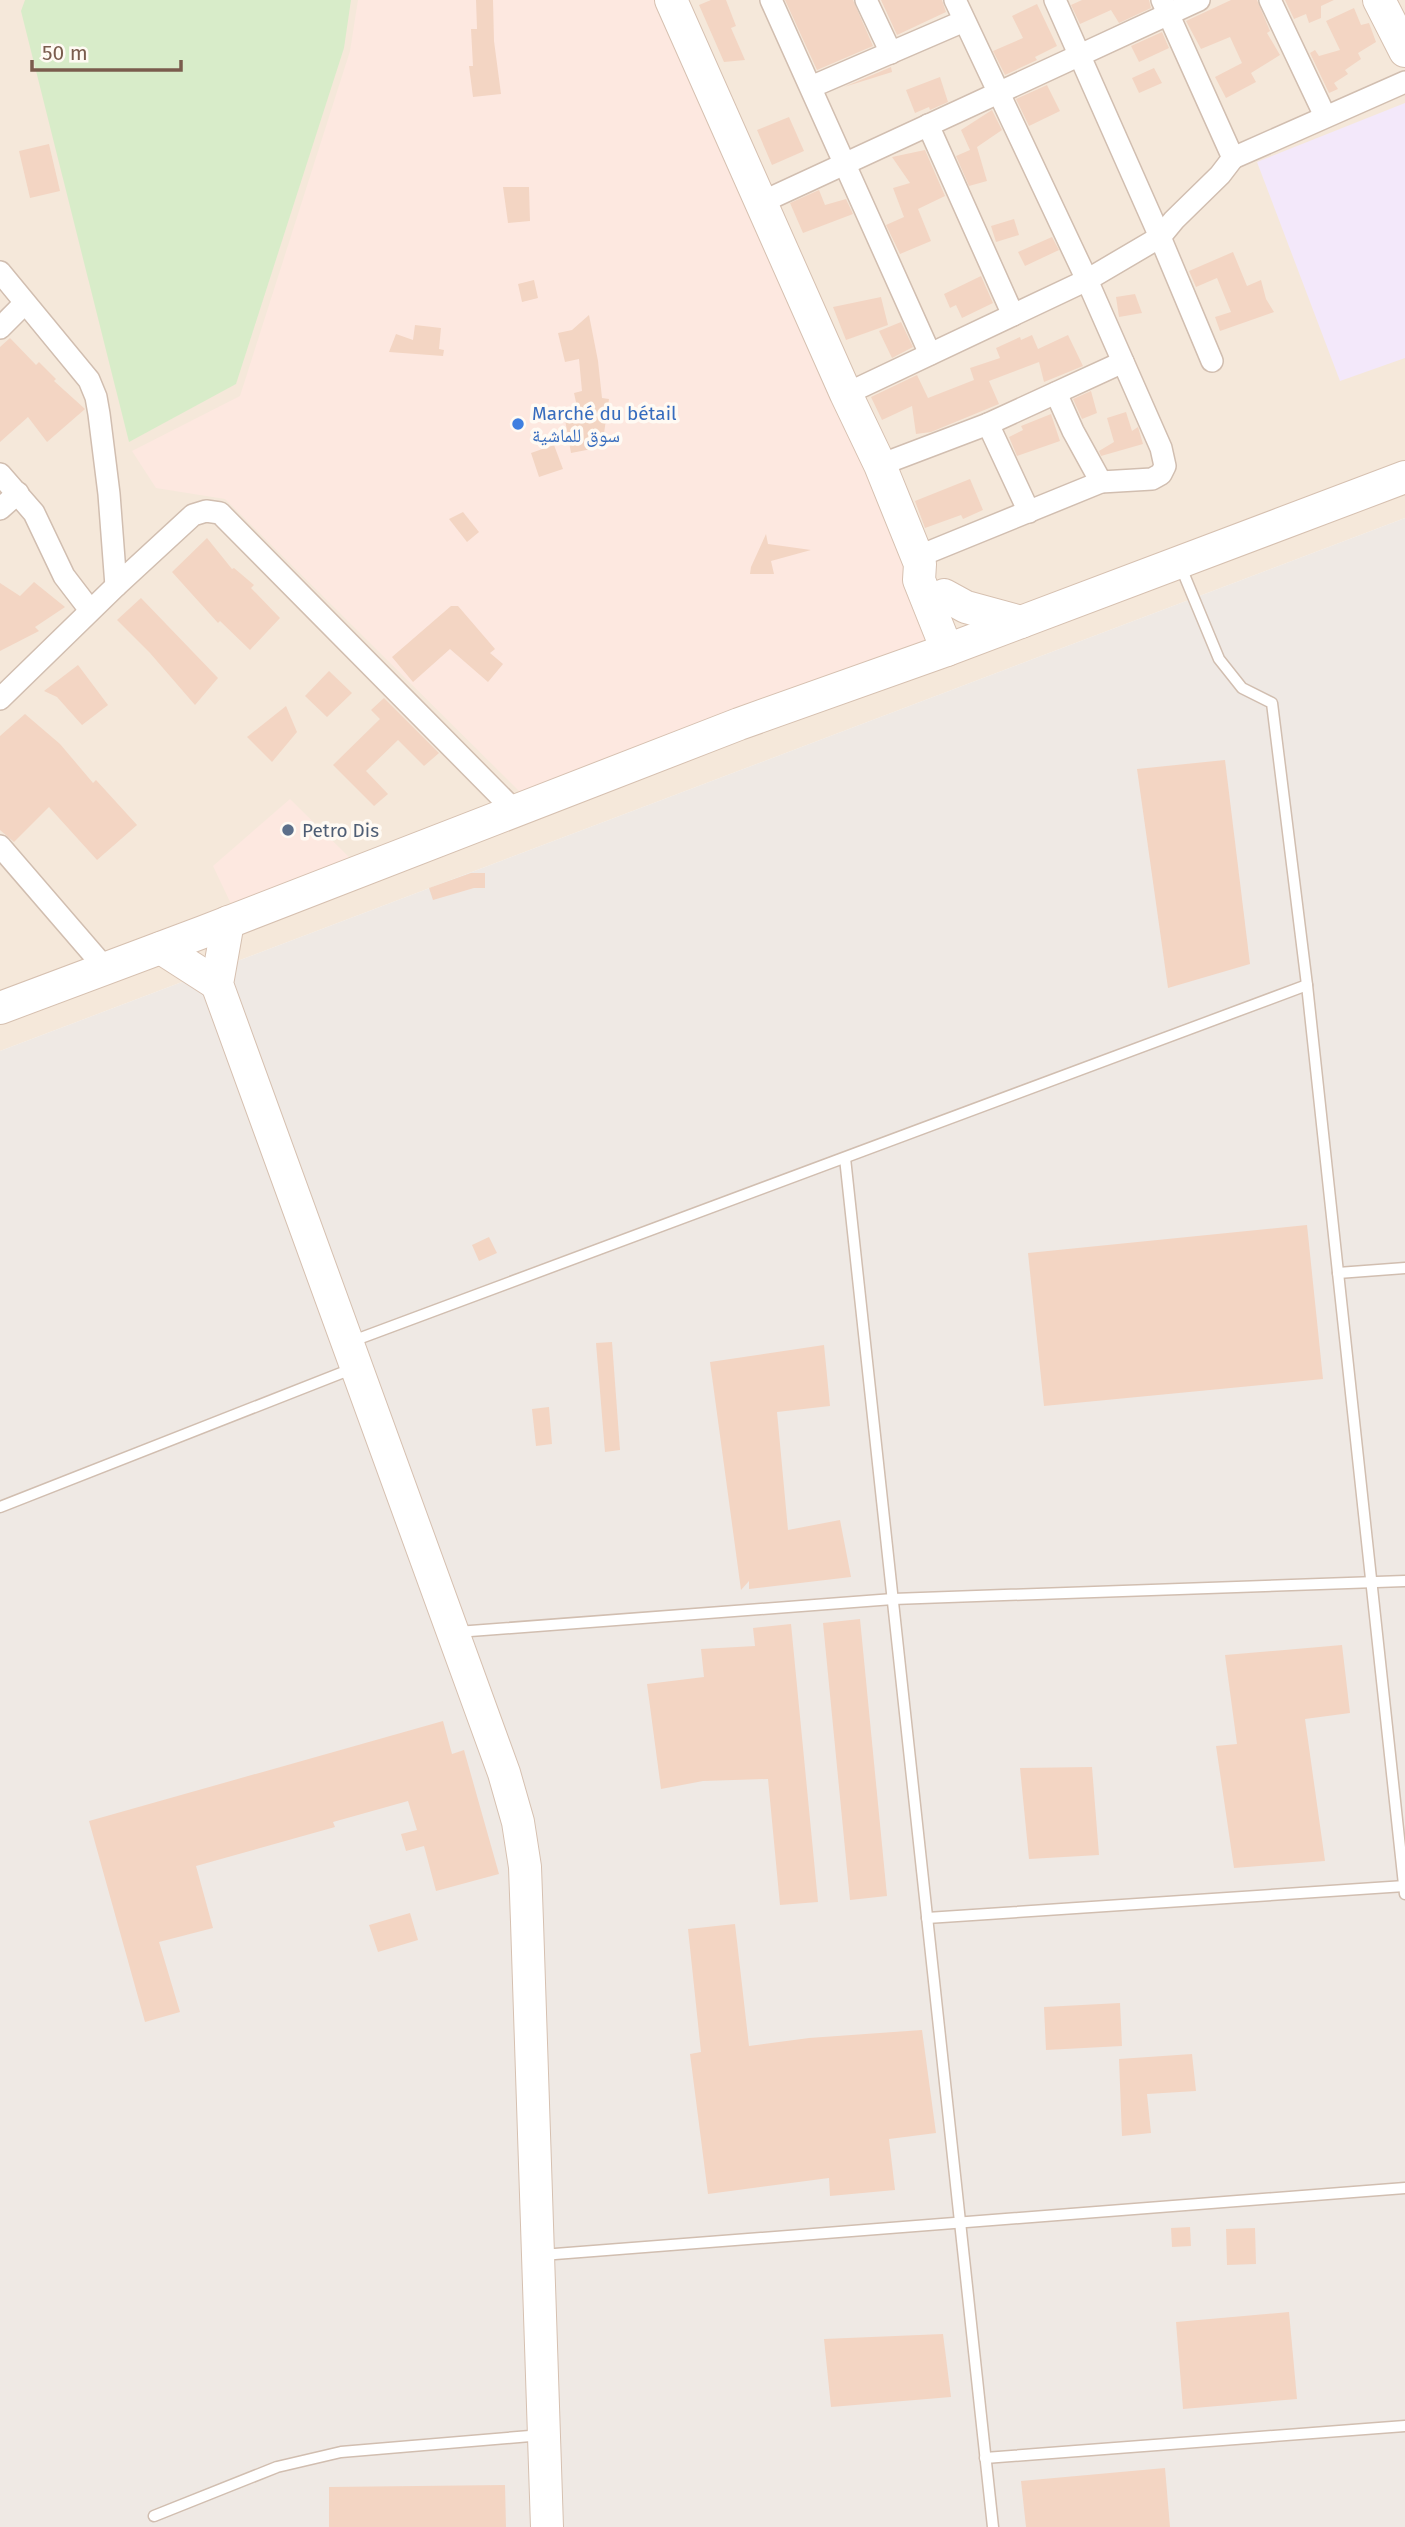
<svg xmlns="http://www.w3.org/2000/svg" width="1405" height="2527" viewBox="0 0 1405 2527" font-family="'Fira Sans','Noto Naskh Arabic',sans-serif">
  <rect width="100%" height="100%" fill="#fdf6ec"/>
  <!-- residential -->
  <path fill="#f5e8da" d="M0,0H1405V518L0,1051Z"/>
  <!-- commercial -->
  <g fill="#fde8e0">
    <path d="M358,0H658L949,644L526,798L225,499L156,488L132,451L240,396L350,51Z"/>
    <path d="M290,799L353,861L232,906L213,866Z"/>
  </g>
  <!-- industrial -->
  <path fill="#efe9e4" d="M1405,518V2527H0V1051Z"/>
  <!-- education -->
  <path fill="#f3e8fa" d="M1405,103V358L1340,381L1257,162Z"/>
  <!-- green -->
  <path fill="#d8ecc9" d="M25,0H351L344,48L236,384L129,442L21,11Z"/>
  <!-- building -->
  <g fill="#f3d5c3">
    <path d="M476,0H493L494,41L501,94L473,97L469,66H473L471,29H477Z"/>
    <path d="M711,0H726L736,26L731,28L745,60L724,62L699,5Z"/>
    <path d="M785,0H853L873,46L817,70Z"/>
    <path d="M881,0H942L946,12L897,35Z"/>
    <path d="M1082,0H1149L1151,8L1119,23L1111,10L1080,24L1071,5Z"/>
    <path d="M1231,0H1257L1270,31L1267,33L1280,55L1251,73L1256,82L1226,98L1215,77L1242,63L1230,37L1201,49L1186,21Z"/>
    <path d="M1285,0H1334L1321,6V18L1309,23L1306,14L1294,19Z"/>
    <path d="M1037,4L1057,46L1035,57L1037,60L1005,75L993,51L1023,38L1012,16Z"/>
    <path d="M1354,8L1361,25L1369,23L1376,42L1358,53L1361,59L1345,70L1348,74L1334,83L1338,89L1329,93L1310,53L1315,50L1319,56L1340,50L1326,21Z"/>
    <path d="M1162,32L1169,48L1139,62L1131,46Z"/>
    <path d="M891,67L892,72L844,87Z"/>
    <path d="M1154,68L1162,83L1139,93L1132,78Z"/>
    <path d="M940,77L948,102L930,110L929,107L915,113L906,90Z"/>
    <path d="M1047,85L1060,111L1029,126L1016,99Z"/>
    <path d="M992,110L1002,130L977,147L987,181L969,186L956,156L970,150L961,130Z"/>
    <path d="M789,117L804,151L772,165L757,130Z"/>
    <path d="M49,144L60,191L30,198L19,151Z"/>
    <path d="M925,150L945,196L918,209L931,241L900,254L886,225L904,217L893,188L910,183L892,157Z"/>
    <path d="M503,187H529L530,221L508,223Z"/>
    <path d="M819,190L825,205L846,199L853,214L803,233L790,203Z"/>
    <path d="M1014,219L1019,235L996,242L991,226Z"/>
    <path d="M1052,237L1059,250L1025,266L1018,252Z"/>
    <path d="M1233,252L1247,286L1261,280L1266,299L1274,312L1220,331L1215,317L1231,312L1217,278L1196,287L1189,271Z"/>
    <path d="M981,276L993,303L962,318L956,305L950,308L944,294Z"/>
    <path d="M534,280L538,298L522,302L518,284Z"/>
    <path d="M1135,294L1142,313L1119,317L1116,297Z"/>
    <path d="M881,297L888,325L846,340L833,307Z"/>
    <path d="M589,315L598,361L602,398L609,399L602,447L571,453L564,414L578,411L574,393L582,391L579,359L565,362L558,333L572,330Z"/>
    <path d="M901,322L913,347L892,358L879,331Z"/>
    <path d="M415,325L441,328L439,349L444,350L443,356L389,352L396,334L413,340Z"/>
    <path d="M1032,335L1038,349L1068,335L1083,366L1044,382L1039,362L989,381L999,404L931,432L916,434L912,406L882,420L871,397L917,375L928,398L974,380L970,368L1000,358L996,348L1020,337L1021,340Z"/>
    <path d="M10,338L36,365L39,362L56,379L54,381L85,409L47,442L28,417L0,442V347Z"/>
    <path d="M1091,391L1097,413L1082,419L1073,399Z"/>
    <path d="M1126,412L1132,431L1138,427L1143,444L1101,456L1099,451L1114,442L1107,418Z"/>
    <path d="M1051,414L1060,441L1017,456L1009,437L1023,430L1021,426Z"/>
    <path d="M554,445L563,469L539,477L531,453Z"/>
    <path d="M970,479L983,510L963,519L961,515L925,528L915,501Z"/>
    <path d="M463,512L479,532L467,542L449,519Z"/>
    <path d="M766,534L768,544L811,550L771,561L774,574H750L751,567Z"/>
    <path d="M207,538L232,569L234,568L254,585L251,588L280,618L250,650L220,621L218,623L172,572Z"/>
    <path d="M34,582L65,607L35,627L39,631L0,651V583L20,596Z"/>
    <path d="M141,598L218,678L195,705L150,653L117,620Z"/>
    <path d="M451,606H458L495,649L490,653L503,664L488,682L450,649L413,682L392,657Z"/>
    <path d="M78,665L108,705L82,725L57,697L44,691Z"/>
    <path d="M329,671L352,693L327,717L305,696Z"/>
    <path d="M384,698L439,753L424,766L398,740L366,771L388,794L374,806L333,765L380,719L371,710Z"/>
    <path d="M286,706L297,732L272,762L247,737Z"/>
    <path d="M25,714L60,744L93,783L96,780L137,825L97,860L49,807L14,842L0,830V736Z"/>
    <path d="M1225,760L1250,964L1168,988L1137,769Z"/>
    <path d="M471,873H485V888H474L433,900L429,888Z"/>
    <path d="M1307,1225L1323,1379L1044,1406L1028,1253Z"/>
    <path d="M489,1237L497,1253L479,1261L472,1245Z"/>
    <path d="M612,1342L620,1450L605,1452L596,1343Z"/>
    <path d="M824,1345L830,1406L777,1412L788,1530L840,1520L851,1577L749,1589V1581L741,1590L710,1362Z"/>
    <path d="M549,1407L552,1444L536,1446L532,1409Z"/>
    <path d="M860,1619L887,1896L850,1900L823,1623Z"/>
    <path d="M791,1624L818,1902L780,1905L768,1779L703,1781L661,1789L647,1684L704,1677L701,1649L755,1646L753,1628Z"/>
    <path d="M1342,1645L1350,1713L1305,1719L1325,1861L1234,1868L1216,1746L1237,1744L1225,1655Z"/>
    <path d="M443,1721L452,1754L464,1750L499,1874L436,1891L424,1846L406,1851L401,1834L417,1830L408,1801L333,1822L335,1827L196,1866L213,1928L159,1942L180,2012L145,2022L89,1821Z"/>
    <path d="M1092,1767L1099,1855L1029,1859L1020,1768Z"/>
    <path d="M410,1913L418,1940L378,1952L369,1925Z"/>
    <path d="M735,1924L749,2046L809,2038L922,2030L936,2133L889,2139L895,2190L830,2196L829,2178L708,2194L690,2054L701,2052L688,1929Z"/>
    <path d="M1120,2003L1122,2046L1046,2050L1044,2007Z"/>
    <path d="M1192,2054L1196,2091L1147,2094L1151,2133L1122,2136L1119,2059Z"/>
    <path d="M1190,2227L1191,2246L1172,2247L1171,2228Z"/>
    <path d="M1255,2228L1256,2264L1227,2265L1226,2229Z"/>
    <path d="M1289,2312L1297,2399L1183,2409L1176,2322Z"/>
    <path d="M943,2334L951,2397L831,2407L824,2339Z"/>
    <path d="M1165,2468L1170,2527H1026L1021,2481Z"/>
    <path d="M505,2485L506,2527H329V2487Z"/>
  </g>
  <g fill="none" stroke-linecap="round" stroke-linejoin="round">
    <defs>
      <g id="lane">
        <path d="M1180,565L1219,659L1242,688L1272,703L1307,985L1405,1894"/>
        <path d="M845,1158L993,2527"/>
        <path d="M1338,1273L1405,1268"/>
        <path d="M350,1342L1307,985"/>
        <path d="M0,1507L354,1368"/>
        <path d="M457,1632L893,1599L1405,1581"/>
        <path d="M927,1918L1405,1886"/>
        <path d="M542,2255L1405,2188"/>
        <path d="M985,2458L1405,2426"/>
        <path d="M154,2516L277,2467L341,2452L542,2435"/>
      </g>
      <g id="street">
        <path d="M771,0L930,354"/>
        <path d="M866,0L891,53"/>
        <path d="M1055,0L1160,237L1212,361"/>
        <path d="M1270,0L1325,116"/>
        <path d="M811,87L964,21"/>
        <path d="M928,125L1013,315"/>
        <path d="M1233,158L1405,82"/>
        <path d="M760,203L1199,0"/>
        <path d="M0,272L89,380L96,397L99,414L109,494L116,586L193,515L206,511L220,513L515,811"/>
        <path d="M0,328L24,304"/>
        <path d="M1056,393L1073,431L1101,482"/>
        <path d="M846,394L1087,280L1160,237L1174,220L1220,175L1233,158L1162,0"/>
        <path d="M988,424L1029,512"/>
        <path d="M880,465L988,424L1123,362"/>
        <path d="M0,474L34,513L64,576L90,610"/>
        <path d="M0,509L18,493"/>
        <path d="M917,557L1101,482L1152,479L1161,474L1165,466L1161,448L1087,280L955,0"/>
        <path d="M0,699L116,586"/>
        <path d="M0,846L106,969"/>
      </g>
      <g id="secondary">
        <path d="M671,0L846,394L880,465L920,564L919,580L947,650"/>
        <path d="M1379,0L1405,51"/>
        <path d="M944,595L966,607L1021,622"/>
        <path d="M228,922L217,984L504,1773L518,1822L525,1867L527,1922L547,2527"/>
        <path d="M161,948L217,984"/>
        <path d="M0,1008L203,932L739,724L947,650L1405,477"/>
      </g>
    </defs>
    <!-- lane casing -->
    <use href="#lane" stroke="#d1beb0" stroke-width="13"/>
    <!-- street casing -->
    <use href="#street" stroke="#d1beb0" stroke-width="24"/>
    <!-- secondary casing -->
    <use href="#secondary" stroke="#d6c0b0" stroke-width="34"/>
    <!-- lane -->
    <use href="#lane" stroke="#fff" stroke-width="10"/>
    <!-- street -->
    <use href="#street" stroke="#fff" stroke-width="21"/>
    <!-- secondary -->
    <use href="#secondary" stroke="#fff" stroke-width="32"/>
  </g>
  <!-- markers -->
  <circle fill="#3f7fe0" stroke="#fffaf3" stroke-width="2.5" cx="518" cy="424" r="7"/>
  <circle fill="#5c6f8a" stroke="#fffaf3" stroke-width="2.5" cx="288" cy="830" r="7"/>
  <g text-anchor="middle" stroke-width="7" stroke-linejoin="round" paint-order="stroke">
    <!-- shop labels -->
    <g font-size="19" fill="#366cbe" stroke="#fffaf3" text-anchor="start">
      <text x="532" y="420">Marché du bétail<tspan x="532" dy="22">سوق للماشية</tspan></text>
    </g>
    <!-- service labels -->
    <g font-size="19" fill="#4e5e75" stroke="#fffaf3" text-anchor="start">
      <text x="302" y="837">Petro Dis</text>
    </g>
  </g>
  <!-- scale -->
  <path d="M32 60v10h149v-10" fill="none" stroke="#7a5c4d" stroke-width="3.5"/>
  <text x="42" y="60" font-size="21" fill="#7a5c4d" stroke="#fffaf3" stroke-width="5" paint-order="stroke">50 m</text>
</svg>
